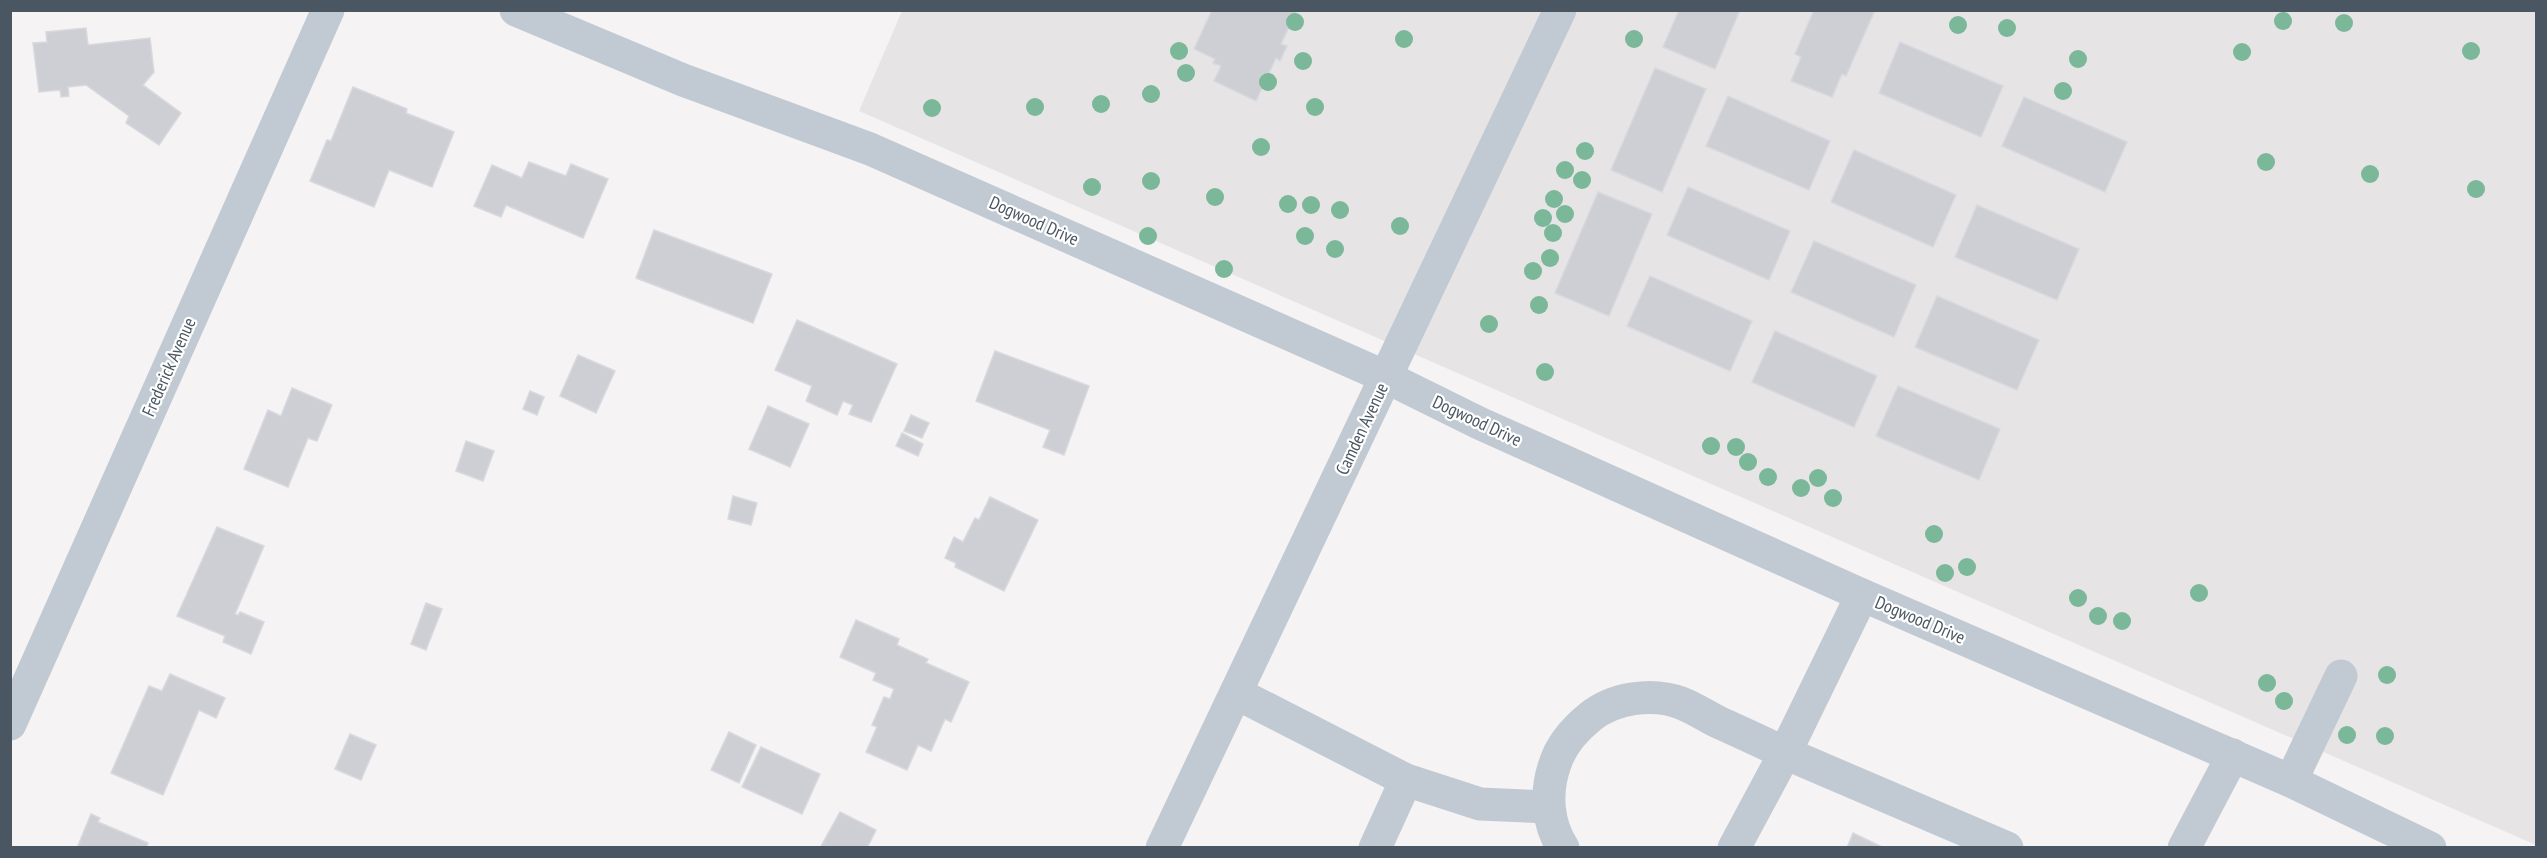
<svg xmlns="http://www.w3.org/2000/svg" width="2547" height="858" viewBox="0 0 2547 858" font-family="'PT Sans Narrow',sans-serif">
  <rect width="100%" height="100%" fill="#f5f3f3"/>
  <!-- education -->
  <path fill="#e6e4e5" d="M902,11H2536V845L859,111Z"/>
  <!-- building -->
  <g fill="#cdcfd5" stroke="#d7d9de" stroke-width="1.5">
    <path d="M1212,10H1297L1281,44L1287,46L1280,61L1276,58L1256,101L1214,81L1221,66L1213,63L1215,59L1194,49Z"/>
    <path d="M1679,10H1740L1715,69L1663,47Z"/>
    <path d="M1814,10H1875L1846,76L1842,74L1832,97L1791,81L1801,57L1795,54Z"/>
    <path d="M86,28L88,45L150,38L154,72L143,85L181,113L159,145L126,123L129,116L86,85L68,87L69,96L61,97L60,90L39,92L33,43L47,42L46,32Z"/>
    <path d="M1900,42L2003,86L1981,137L1879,93Z"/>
    <path d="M1655,68L1706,89L1662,192L1611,170Z"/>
    <path d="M353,87L407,109L406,113L454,132L432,187L389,170L374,207L310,181L327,140L331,141Z"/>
    <path d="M1728,96L1830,141L1809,190L1706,146Z"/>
    <path d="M2024,97L2127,142L2105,192L2002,146Z"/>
    <path d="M1854,150L1956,195L1933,247L1831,202Z"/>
    <path d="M529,162L566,176L571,164L608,179L583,238L506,205L501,217L474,206L492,165L522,178Z"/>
    <path d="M1688,187L1790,231L1769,280L1667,235Z"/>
    <path d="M1598,192L1652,214L1609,316L1555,293Z"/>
    <path d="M1977,205L2079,249L2057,300L1955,257Z"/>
    <path d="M654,230L772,274L753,323L636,278Z"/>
    <path d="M1814,241L1916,285L1894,337L1791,292Z"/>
    <path d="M1650,276L1752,321L1730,371L1627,326Z"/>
    <path d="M1937,296L2039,340L2017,390L1915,347Z"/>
    <path d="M797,320L897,364L871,422L849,414L853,405L843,401L837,415L806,401L812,386L775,370Z"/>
    <path d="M1775,331L1877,376L1854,427L1752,382Z"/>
    <path d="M995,351L1089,386L1064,455L1043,447L1050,430L976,401Z"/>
    <path d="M578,355L615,371L596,413L560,396Z"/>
    <path d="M1898,386L2000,429L1979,480L1876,436Z"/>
    <path d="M292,388L332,405L317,441L308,438L288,487L244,469L268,410L281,416Z"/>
    <path d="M530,391L544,397L537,415L523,409Z"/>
    <path d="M768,406L809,424L790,467L749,449Z"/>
    <path d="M911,415L929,423L922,438L904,431Z"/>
    <path d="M902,433L923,444L918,456L896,446Z"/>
    <path d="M466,441L494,451L483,481L456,471Z"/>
    <path d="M733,496L757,503L751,525L728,519Z"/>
    <path d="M990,497L1038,520L1004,591L955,567L956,563L945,558L954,537L963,542L975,518L979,520Z"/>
    <path d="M217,527L264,546L235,614L238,615L240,612L264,622L251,654L223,642L225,636L177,616Z"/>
    <path d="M426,603L442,609L426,650L411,644Z"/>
    <path d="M856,620L899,639L897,645L928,659L926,663L969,682L951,722L945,719L931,751L918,745L907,770L866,752L877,727L872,725L884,697L890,699L894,689L873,680L876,673L840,657Z"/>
    <path d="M170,674L225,698L216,718L199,710L163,795L111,773L149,686L162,691Z"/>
    <path d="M729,732L756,745L739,783L711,770Z"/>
    <path d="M350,734L376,745L361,780L335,769Z"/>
    <path d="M761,747L820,774L802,814L742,787Z"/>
    <path d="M840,812L876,830L867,848H820Z"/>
    <path d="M91,814L100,818L98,822L148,843L146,848H77Z"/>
    <path d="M1853,833L1884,848H1847Z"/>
  </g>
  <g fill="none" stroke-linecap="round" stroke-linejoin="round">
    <!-- minor -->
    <g stroke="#c1cad2" stroke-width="33">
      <path d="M516,10L683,80L870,149L1386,377L1479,423L1862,595L2291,781L2430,848"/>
      <path d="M1862,595L1785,753L2007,848"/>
      <path d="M1236,693L1406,780L1480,804L1548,807"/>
      <path d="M10,724L328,10"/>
      <path d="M2291,781L2341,676"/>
      <path d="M1162,848L1560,10"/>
      <path d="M1375,848L1406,780"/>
      <path d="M1563,848C1547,823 1545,792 1555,764C1561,745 1574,730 1590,717C1613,698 1652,692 1681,703C1694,708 1706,716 1718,722C1740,732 1762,742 1785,753L1734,848"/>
      <path d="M2184,848L2233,755"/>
    </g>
  </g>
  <!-- trees -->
  <g fill="#7bb799">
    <circle cx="2283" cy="21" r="9"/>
    <circle cx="1295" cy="22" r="9"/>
    <circle cx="2344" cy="23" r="9"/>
    <circle cx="1958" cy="25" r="9"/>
    <circle cx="2007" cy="28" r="9"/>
    <circle cx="1404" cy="39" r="9"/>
    <circle cx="1634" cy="39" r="9"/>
    <circle cx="1179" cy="51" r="9"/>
    <circle cx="2471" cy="51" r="9"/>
    <circle cx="2242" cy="52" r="9"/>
    <circle cx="2078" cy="59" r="9"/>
    <circle cx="1303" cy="61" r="9"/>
    <circle cx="1186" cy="73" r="9"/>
    <circle cx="1268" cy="82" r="9"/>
    <circle cx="2063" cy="91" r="9"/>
    <circle cx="1151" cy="94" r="9"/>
    <circle cx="1101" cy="104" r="9"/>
    <circle cx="1035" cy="107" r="9"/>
    <circle cx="1315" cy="107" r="9"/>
    <circle cx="932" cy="108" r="9"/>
    <circle cx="1261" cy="147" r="9"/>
    <circle cx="1585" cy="151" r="9"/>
    <circle cx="2266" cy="162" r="9"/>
    <circle cx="1565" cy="170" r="9"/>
    <circle cx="2370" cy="174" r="9"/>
    <circle cx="1582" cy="180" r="9"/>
    <circle cx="1151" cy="181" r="9"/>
    <circle cx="1092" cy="187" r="9"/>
    <circle cx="2476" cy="189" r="9"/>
    <circle cx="1215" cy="197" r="9"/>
    <circle cx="1554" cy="199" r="9"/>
    <circle cx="1288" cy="204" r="9"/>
    <circle cx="1311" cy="205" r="9"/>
    <circle cx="1340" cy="210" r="9"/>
    <circle cx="1565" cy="214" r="9"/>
    <circle cx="1543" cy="218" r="9"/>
    <circle cx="1400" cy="226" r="9"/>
    <circle cx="1553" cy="233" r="9"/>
    <circle cx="1148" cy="236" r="9"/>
    <circle cx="1305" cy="236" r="9"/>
    <circle cx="1335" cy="249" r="9"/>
    <circle cx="1550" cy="258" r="9"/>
    <circle cx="1224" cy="269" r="9"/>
    <circle cx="1533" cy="271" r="9"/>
    <circle cx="1539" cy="305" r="9"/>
    <circle cx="1489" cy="324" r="9"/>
    <circle cx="1545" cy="372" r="9"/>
    <circle cx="1711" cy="446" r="9"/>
    <circle cx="1736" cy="447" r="9"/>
    <circle cx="1748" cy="462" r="9"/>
    <circle cx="1768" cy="477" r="9"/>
    <circle cx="1818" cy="478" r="9"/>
    <circle cx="1801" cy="488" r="9"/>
    <circle cx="1833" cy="498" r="9"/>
    <circle cx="1934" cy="534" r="9"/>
    <circle cx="1967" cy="567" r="9"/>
    <circle cx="1945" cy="573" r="9"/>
    <circle cx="2199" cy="593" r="9"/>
    <circle cx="2078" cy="598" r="9"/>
    <circle cx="2098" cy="616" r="9"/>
    <circle cx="2122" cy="621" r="9"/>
    <circle cx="2387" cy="675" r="9"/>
    <circle cx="2267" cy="683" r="9"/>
    <circle cx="2284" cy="701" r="9"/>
    <circle cx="2347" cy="735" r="9"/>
    <circle cx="2385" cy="736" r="9"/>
  </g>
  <g text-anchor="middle" stroke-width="4.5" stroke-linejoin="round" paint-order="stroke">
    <!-- street labels -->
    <g font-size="18" fill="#4a5661" stroke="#fff">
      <text transform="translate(1034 221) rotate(24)" y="6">Dogwood Drive</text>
      <text transform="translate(169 367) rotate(-66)" y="6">Frederick Avenue</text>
      <text transform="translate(1477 421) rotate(25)" y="6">Dogwood Drive</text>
      <text transform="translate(1362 429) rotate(-65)" y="6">Camden Avenue</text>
      <text transform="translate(1920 620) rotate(23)" y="6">Dogwood Drive</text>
    </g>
  </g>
  <!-- border -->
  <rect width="2547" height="858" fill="none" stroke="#4a5661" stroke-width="24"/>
</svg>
